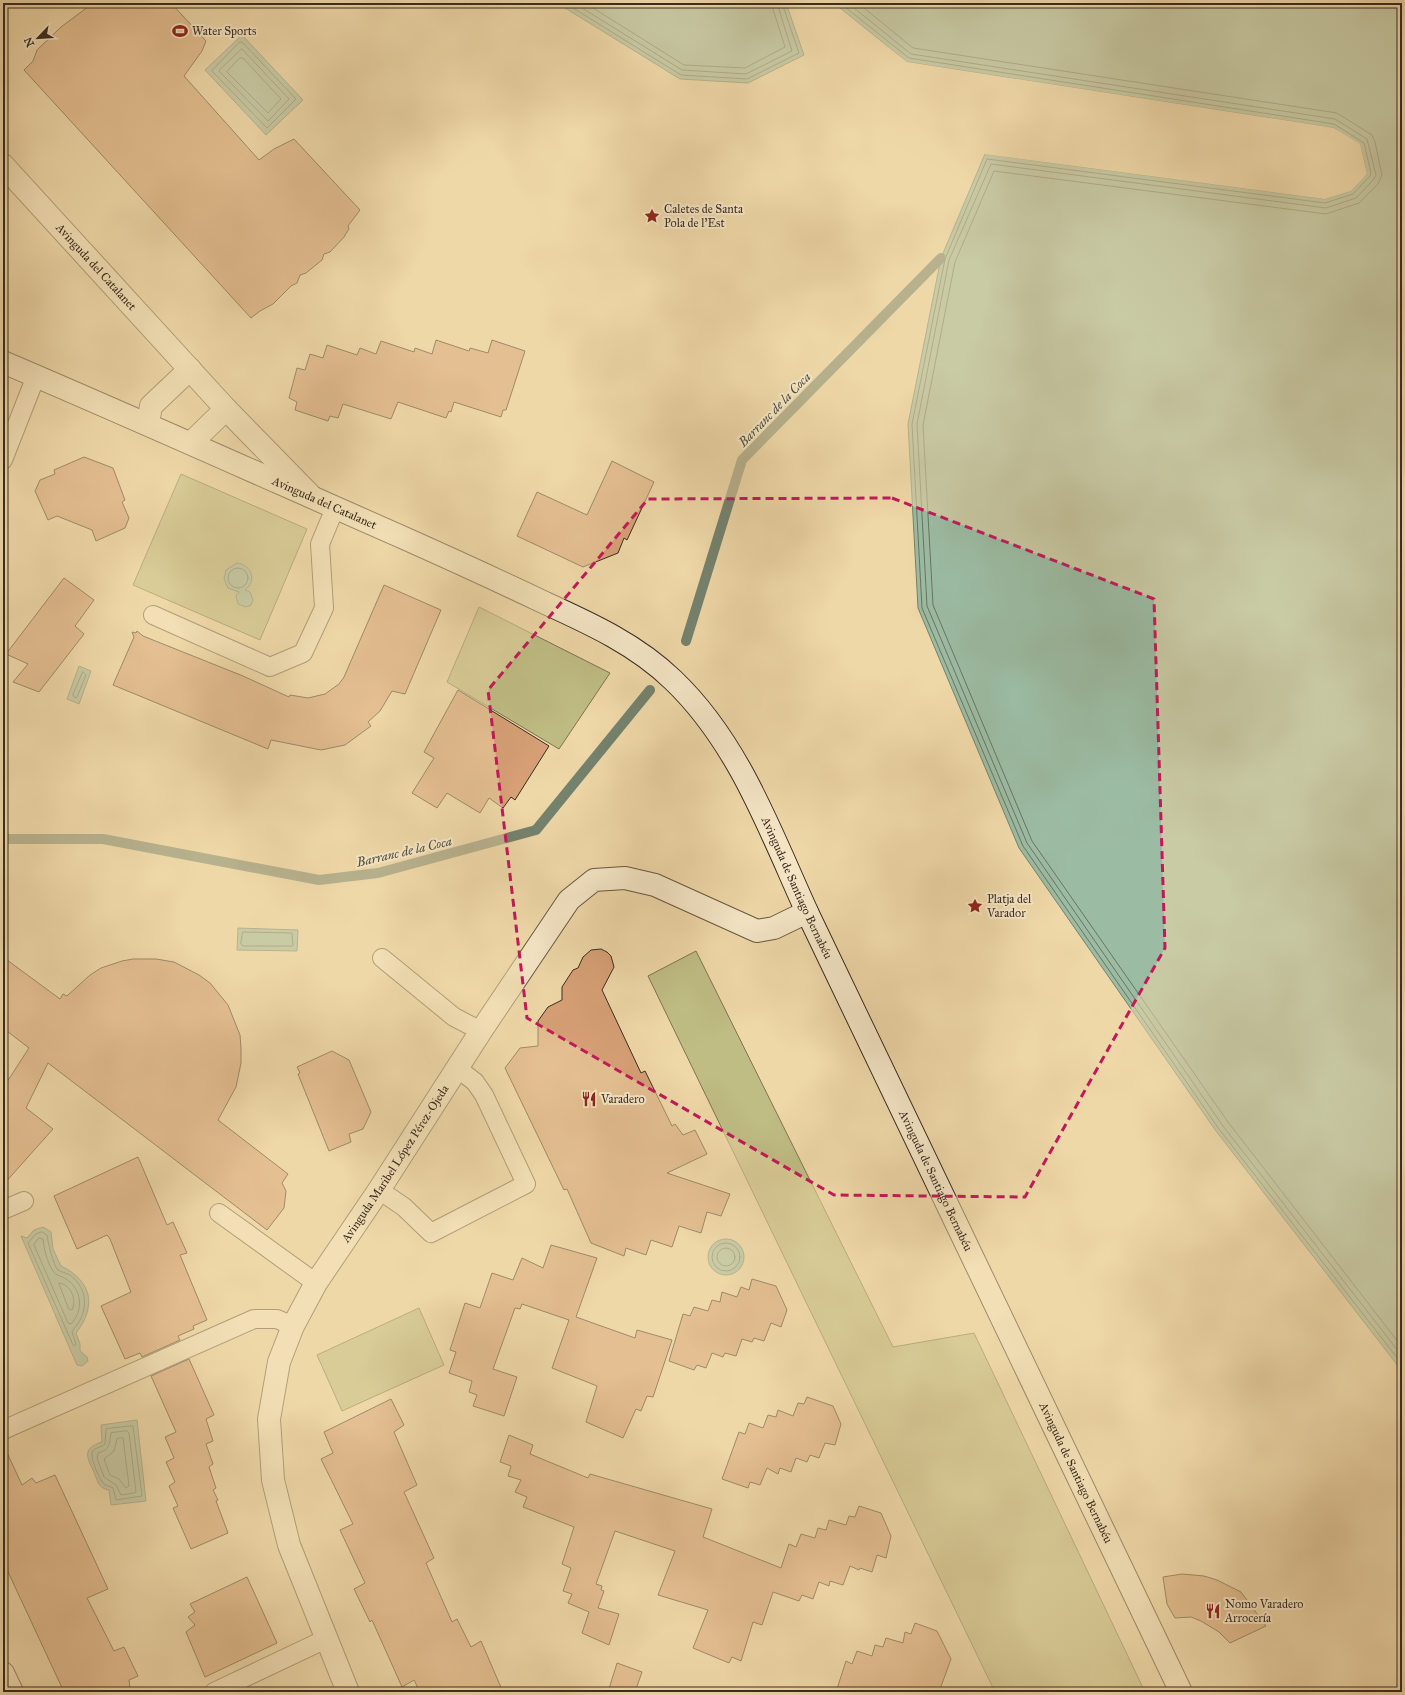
<svg xmlns="http://www.w3.org/2000/svg" width="1405" height="1695" viewBox="0 0 1405 1695" font-family="'IM FELL Great Primer',serif">
  <rect width="100%" height="100%" fill="#efd8a8"/>
  <filter id="stains"><feTurbulence type="fractalNoise" baseFrequency=".005" numOctaves="4"/><feColorMatrix values="0 0 0 0 .2 0 0 0 0 .09 0 0 0 0 .02 0 0 0 .5 -.17"/></filter>
  <radialGradient id="worn" r=".72"><stop offset=".6" stop-color="#630" stop-opacity="0"/><stop offset="1" stop-color="#630" stop-opacity=".3"/></radialGradient>
  <!-- green -->
  <g fill="#bfbd84" stroke="#7c7452">
    <path d="M181,474L307,529L260,640L133,585Z"/>
    <path d="M479,607L610,673L559,749L447,682Z"/>
    <path d="M696,951L893,1347L974,1333L1145,1692H995L648,976Z"/>
    <path d="M419,1308L444,1365L342,1411L317,1355Z"/>
  </g>
  <!-- water -->
  <g fill="#9bbba2" stroke="#74826e">
    <path d="M557,3H786L804,55L748,83L680,79Z"/>
    <path d="M834,3H1402V1371L1216,1131L1019,848L918,608L908,424L941,258L985,154L1325,199L1351,191L1367,174L1360,145L1334,128L907,62Z"/>
    <path d="M242,35L303,100L266,135L205,70Z"/>
    <path d="M237,563C252,565 257,581 245,590L250,592L253,600L251,605L246,607L238,604L236,596L239,592L228,588L224,579L226,570Z"/>
    <path d="M79,666L91,671L79,704L67,699Z"/>
    <path d="M238,928L298,930L297,951L237,950Z"/>
    <path d="M43,1227L51,1232L53,1249L61,1266C92,1281 97,1306 76,1333L80,1344V1351L87,1357L88,1361L82,1366L77,1365L21,1236L27,1238L34,1230Z"/>
    <circle cx="726" cy="1257" r="18"/>
    <path d="M137,1420L146,1501L111,1505L109,1490C97,1488 98,1480 93,1470C86,1456 83,1448 102,1442L101,1425Z"/>
  </g>
  <!-- pier -->
  <path fill="#efd8a8" d="M832,3L907,62L1334,128L1360,144L1367,174L1351,191L1325,199L983,154L985,152L1325,197L1350,189L1365,173L1358,146L1333,130L906,64Z"/>
  <g fill="none" stroke-linecap="round" stroke-linejoin="round">
    <!-- shore -->
    <g stroke="#6a7462" stroke-width="1">
      <path d="M565,3L681,75L747,79L799,53L782,3"/>
      <path d="M574,3L682,70L746,74L792,51L777,3"/>
      <path d="M585,3L684,65L745,68L785,47L771,3"/>
      <path d="M840,3L909,58L1334,124L1364,143L1371,173L1370,176L1353,194L1325,203L987,159L945,259L912,424L922,608L1023,846L1219,1129L1402,1364"/>
      <path d="M848,3L911,54L1335,119L1367,139L1376,175L1373,180L1356,198L1326,208L991,164L949,260L917,424L927,606L1027,843L1223,1126L1402,1356"/>
      <path d="M858,3L913,48L1337,113L1372,135L1375,142L1382,175L1378,184L1359,203L1326,214L994,171L955,262L923,425L933,605L1032,841L1228,1122L1402,1347"/>
      <path d="M240,42L243,43L296,99L267,128L212,71Z"/>
      <path d="M242,49L289,99L268,121L219,71Z"/>
      <path d="M240,58H243L281,99L268,113L227,72Z"/>
      <circle cx="238" cy="578" r="10"/>
      <path d="M83,672L86,675L77,697L75,698L73,695Z"/>
      <path d="M243,932L292,933L293,946H243L241,944Z"/>
      <path d="M42,1232L47,1235C48,1242 53,1265 58,1270C61,1272 66,1273 70,1275C85,1286 89,1305 79,1322C77,1325 74,1328 72,1332L76,1344L75,1346L73,1345L28,1243L36,1234Z"/>
      <path d="M39,1238L43,1239C44,1249 47,1262 53,1271C56,1276 62,1276 66,1279C82,1289 84,1310 71,1324L68,1323L34,1245Z"/>
      <circle cx="726" cy="1257" r="14"/>
      <circle cx="726" cy="1257" r="9"/>
      <path d="M59,1283C71,1284 77,1300 72,1310L69,1309Z"/>
      <path d="M133,1426L142,1496L116,1500L113,1488C110,1486 107,1486 104,1484C100,1481 90,1458 92,1452C95,1447 101,1448 105,1444L106,1429Z"/>
      <path d="M127,1431L129,1433L136,1492L134,1493L121,1495L116,1485L104,1477L97,1458L98,1453C111,1449 109,1444 111,1433Z"/>
      <path d="M123,1438L129,1486L126,1488L119,1479L110,1475L104,1459L114,1451L117,1439Z"/>
    </g>
    <!-- stream -->
    <g stroke="#74826e" stroke-width="10">
      <path d="M686,641L742,460L941,258"/>
      <path d="M3,839H103L319,880L378,873L536,830L650,690"/>
    </g>
  </g>
  <!-- building -->
  <g fill="#d7a076" stroke="#3a2c21">
    <path d="M93,3H171L206,41L202,51L184,76L259,160L274,149L294,139L360,210L348,226L349,229L345,235V236L330,252L324,254L322,260L306,273L300,275L297,283L291,286L273,304L260,311L251,318L24,70L33,61L37,50L61,27Z"/>
    <path d="M436,340L469,351L470,348L488,353L492,340L525,351L506,410H503L501,417L454,402L451,412L449,411L446,418L398,402L391,419L343,404L338,418L330,416L328,421L295,410L297,402L289,398L297,368L305,370L310,354L323,358L327,345L357,355L360,348L376,354L381,341L414,352L415,348L432,354Z"/>
    <path d="M84,457L113,468L125,500L122,502L129,518L125,528L96,541L92,530L57,516L48,520L35,491L40,480L55,474L54,470Z"/>
    <path d="M612,461L654,482L627,540L624,538L618,553L583,567L517,536L537,492L587,515Z"/>
    <path d="M64,578L94,600L75,626L84,634L39,692L13,682L28,664L6,654Z"/>
    <path d="M384,585L441,610L405,694L392,691L380,711L368,722L371,726L345,745L321,750L271,740L268,749L113,685L134,637L132,632L136,633L137,631L143,636L243,676L289,697L290,695L308,698L325,694L339,684L344,677Z"/>
    <path d="M458,690L549,746L515,800L511,797L503,808L489,798L480,813L447,793L437,808L412,793L434,758L424,752Z"/>
    <path d="M601,949L607,952L611,956L614,967L602,990L641,1073L645,1071L672,1126L675,1124L683,1135L695,1130L707,1154L667,1173L730,1194L721,1216L707,1212L701,1233L679,1226L672,1247L651,1240L646,1255L626,1248L624,1256L591,1243L567,1189L564,1190L505,1068L520,1048L538,1046V1021L548,1007L562,1000V987L573,970L578,968L583,957L591,950Z"/>
    <path d="M3,957L60,999L63,994L67,996L90,975L101,968L122,961L133,959H156L174,962L199,975L210,983L228,1005L240,1035L241,1049V1063L236,1087L218,1120L288,1174L282,1183L286,1191L284,1208L267,1230L48,1063L26,1108L53,1129L3,1185V1088L29,1048L3,1028Z"/>
    <path d="M332,1051L349,1060L371,1112L363,1129L349,1134L351,1142L329,1151L298,1074L300,1073L297,1067Z"/>
    <path d="M138,1157L167,1225L173,1222L187,1253L180,1255L207,1320L193,1326L194,1329L178,1336L180,1340L142,1357L140,1353L125,1359L101,1306L131,1292L110,1239L107,1235L77,1249L54,1196Z"/>
    <path d="M551,1245L597,1258L576,1317L635,1338L637,1330L672,1340L653,1397L647,1396L641,1411L636,1409L623,1438L586,1422L597,1386L552,1368L569,1320L522,1304L520,1309L515,1308L493,1369L517,1377L504,1416L473,1406L477,1395L469,1392L472,1381L449,1373L456,1352L450,1350L465,1303L480,1308L492,1273L513,1280L522,1258L543,1268Z"/>
    <path d="M752,1279L776,1286L787,1310L781,1327L771,1323L764,1341L754,1338L752,1342L742,1339L736,1356L725,1353L723,1357L712,1353L706,1368L697,1365L694,1370L669,1361L683,1314L690,1316L694,1307L708,1311L712,1300L720,1302L722,1292L737,1297L741,1287L749,1290Z"/>
    <path d="M189,1359L214,1415L206,1419L213,1441L206,1444L213,1464L209,1467L216,1488L213,1490L218,1500L216,1501L228,1533L191,1549L173,1508L178,1506L169,1486L175,1482L166,1462L174,1458L165,1437L176,1432L151,1376Z"/>
    <path d="M807,1397L833,1406L841,1424L835,1445L825,1443L819,1458L810,1455L807,1462L796,1458L791,1472L780,1468L778,1474L767,1468L760,1485L750,1482L748,1488L722,1479L739,1432L745,1434L749,1423L763,1428L768,1415L776,1417L778,1410L793,1416L798,1403L804,1404Z"/>
    <path d="M391,1399L404,1425L394,1432L417,1485L404,1492L434,1558L426,1563L452,1622L457,1619L471,1647L481,1641L503,1692H420L414,1680L402,1687L372,1620L370,1622L354,1589L365,1583L340,1530L353,1524L321,1459L333,1453L324,1432Z"/>
    <path d="M509,1435L533,1445L530,1454L588,1478L590,1474L712,1509L703,1537L781,1568L789,1544L796,1547L801,1534L815,1538L818,1528L826,1530L829,1520L846,1525L849,1516L855,1517L859,1506L881,1513L891,1536L886,1558L877,1555L872,1572L860,1568L859,1570L850,1566L843,1585L830,1581L829,1586L819,1582L813,1599L802,1595L799,1601L773,1592L762,1625L753,1622L741,1661L732,1657L729,1663L693,1648L708,1610L658,1595L675,1551L615,1531L596,1584L602,1586L601,1590L604,1591L598,1608L619,1614L609,1645L582,1633L589,1612L568,1603L572,1594L563,1591L571,1568L562,1564L574,1527L523,1507L527,1497L515,1492L521,1480L508,1476L511,1466L500,1462Z"/>
    <path d="M3,1444L22,1485L32,1478L36,1483L55,1475L108,1589L87,1598L114,1651L124,1647L138,1676L129,1680L130,1688L108,1692H64L3,1561Z"/>
    <path d="M1182,1574L1204,1576L1217,1580L1241,1592L1266,1626L1230,1643L1219,1632L1201,1621L1191,1617L1175,1618L1167,1604L1163,1577Z"/>
    <path d="M247,1577L277,1643L205,1677L186,1632L195,1625L188,1617L195,1612L190,1604Z"/>
    <path d="M915,1623L937,1631L951,1659L939,1692H836L846,1661L852,1664L857,1651L872,1656L875,1645L883,1647L886,1638L903,1643L905,1632L911,1634Z"/>
    <path d="M617,1663L642,1672L635,1692H608Z"/>
  </g>
  <g fill="none" stroke-linecap="round" stroke-linejoin="round">
    <defs>
      <g id="lane">
        <path d="M3,460L36,376"/>
        <path d="M153,615L270,667L303,653L324,608L320,544L335,508"/>
        <path d="M382,958L454,1017L481,1031"/>
        <path d="M379,1190L404,1207L431,1233L526,1184L484,1095L475,1082L457,1068"/>
        <path d="M3,1210L24,1201"/>
        <path d="M219,1213L316,1283"/>
        <path d="M3,1430L254,1319H277L293,1326"/>
        <path d="M214,1692L326,1639"/>
      </g>
      <g id="street">
        <path id="s1" d="M3,165L226,409L311,496"/>
        <path d="M148,423L151,406L190,369"/>
        <path d="M191,443L226,409"/>
        <path id="s2" d="M348,1692L289,1545L273,1480L269,1419L279,1362L293,1326L316,1283L379,1190L481,1031L569,900L594,880L625,878L655,885L757,931L774,928L807,912"/>
      </g>
      <g id="secondary">
        <path id="s3" d="M3,362C137,419 270,479 404,538C451,559 497,580 543,602C589,623 636,644 673,680C739,743 770,831 807,912L1181,1692"/>
        <path d="M3,1673L12,1692"/>
      </g>
    </defs>
    <!-- lane casing -->
    <use href="#lane" stroke="#675743" stroke-width="20"/>
    <!-- street casing -->
    <use href="#street" stroke="#675743" stroke-width="24"/>
    <!-- secondary casing -->
    <use href="#secondary" stroke="#3a2c21" stroke-width="24"/>
    <!-- lane -->
    <use href="#lane" stroke="#f5e6c6" stroke-width="18"/>
    <!-- street -->
    <use href="#street" stroke="#f5e6c6" stroke-width="22"/>
    <!-- secondary -->
    <use href="#secondary" stroke="#f5e6c6" stroke-width="22"/>
  </g>
  <!-- marked area -->
  <path d="M0 0H1405V1695H0ZM892,498L1154,599L1165,948L1025,1197L834,1195L527,1018L488,690L648,499Z" fill="#efd8a8" fill-opacity=".55" fill-rule="evenodd"/>
  <path fill="none" stroke="#c2185b" stroke-width="3" stroke-dasharray="8 5" stroke-linejoin="round" d="M892,498L1154,599L1165,948L1025,1197L834,1195L527,1018L488,690L648,499Z"/>
  <!-- icons -->
  <defs>
    <symbol id="stadium-bare" viewBox="-9 -9 18 18"><path d="M0-5a6.5 5 0 1 0 0 10a6.5 5 0 1 0 0-10ZM-3.5-1.8h7v3.6h-7Z" fill="#8f2418" stroke="#f5e6c6" stroke-width="2.5" paint-order="stroke"/></symbol>
    <symbol id="sight-bare" viewBox="-9 -9 18 18"><path d="M0-6L1.8-2.2L6-1.7L2.9 1.2L3.7 5.4L0 3.3L-3.7 5.4L-2.9 1.2L-6-1.7L-1.8-2.2Z" fill="#8f2418" stroke="#f5e6c6" stroke-width="2.5" paint-order="stroke"/></symbol>
    <symbol id="restaurant-bare" viewBox="-9 -9 18 18"><path d="M-5-6h1v4h1v-4h1v4h1v-4h1v5L-1.5 .5V6h-2V.5L-5-1ZM5-6V6H3V1.5H1.5Q1.5-4 5-6Z" fill="#8f2418" stroke="#f5e6c6" stroke-width="2.5" paint-order="stroke"/></symbol>
  </defs>
  <g fill-rule="evenodd">
    <use href="#stadium-bare" x="169" y="20" width="22" height="22"/>
    <use href="#sight-bare" x="641" y="205" width="22" height="22"/>
    <use href="#sight-bare" x="964" y="895" width="22" height="22"/>
    <use href="#restaurant-bare" x="578" y="1088" width="22" height="22"/>
    <use href="#restaurant-bare" x="1202" y="1600" width="22" height="22"/>
  </g>
  <g text-anchor="middle" stroke-width="4" stroke-linejoin="round" paint-order="stroke">
    <!-- poi labels -->
    <g font-size="12" fill="#3a2c21" stroke="#f5e6c6" text-anchor="start">
      <text x="192" y="35">Water Sports</text>
      <text x="664" y="213">Caletes de Santa<tspan x="664" dy="14">Pola de l'Est</tspan></text>
      <text x="987" y="903">Platja del<tspan x="987" dy="14">Varador</tspan></text>
      <text x="601" y="1103">Varadero</text>
      <text x="1225" y="1608">Nomo Varadero<tspan x="1225" dy="14">Arrocería</tspan></text>
    </g>
    <!-- street labels -->
    <g font-size="12" fill="#3a2c21" stroke="#f5e6c6">
      <text dy="4" stroke="none"><textPath href="#s1" startOffset="138">Avinguda del Catalanet</textPath></text>
      <text dy="4" stroke="none"><textPath href="#s3" startOffset="351">Avinguda del Catalanet</textPath></text>
      <text dy="4" stroke="none"><textPath href="#s3" startOffset="987">Avinguda de Santiago Bernabéu</textPath></text>
      <text dy="4" stroke="none"><textPath href="#s2" startOffset="575">Avinguda Maribel López Pérez-Ojeda</textPath></text>
      <text dy="4" stroke="none"><textPath href="#s3" startOffset="1311">Avinguda de Santiago Bernabéu</textPath></text>
      <text dy="4" stroke="none"><textPath href="#s3" startOffset="1635">Avinguda de Santiago Bernabéu</textPath></text>
    </g>
    <!-- water labels -->
    <g font-size="13" font-style="italic" fill="#525041" stroke="#f5e6c6">
      <text transform="translate(774 409) rotate(-46)" y="5">Barranc de la Coca</text>
      <text transform="translate(404 851) rotate(-13)" y="5">Barranc de la Coca</text>
    </g>
  </g>
  <!-- margin -->
  <rect width="1405" height="1695" fill="none" stroke="#efd8a8" stroke-width="16"/>
  <rect x="4" y="4" width="1397" height="1687" fill="none" stroke="#3a2c21" stroke-width="2"/>
  <rect x="8" y="8" width="1389" height="1679" fill="none" stroke="#3a2c21"/>
  <!-- north arrow -->
  <g transform="translate(38 38) rotate(245)" stroke="#f5e6c6" stroke-width="3" paint-order="stroke">
  <path d="M0-3L7 15L0 10L-7 15Z" fill="#3a2c21"/>
  <text y="-6" font-size="11" font-weight="bold" text-anchor="middle" fill="#3a2c21">N</text>
  </g>
  <rect width="100%" height="100%" filter="url(#stains)"/>
  <rect width="100%" height="100%" fill="url(#worn)"/>
</svg>
